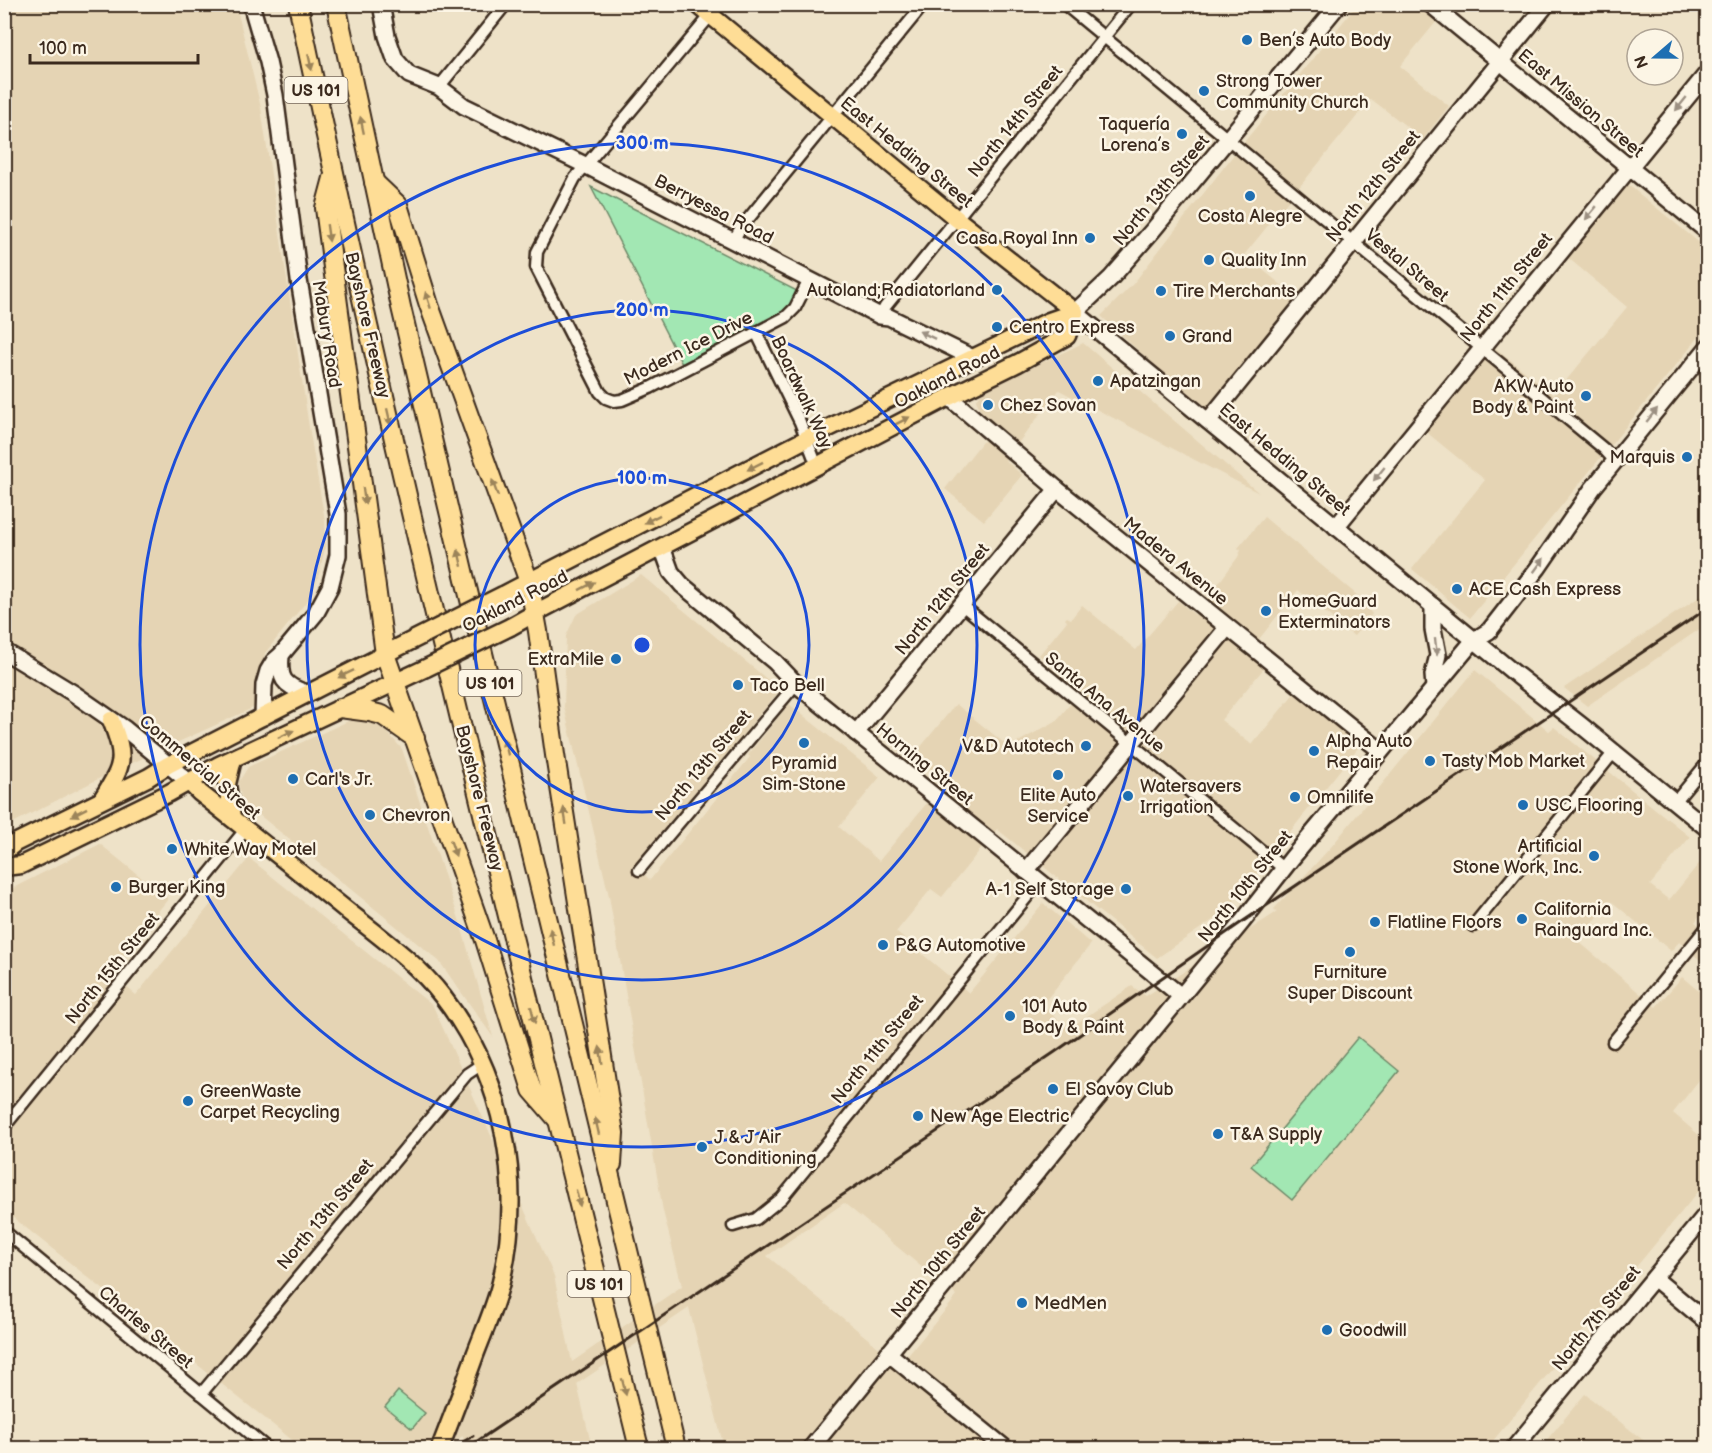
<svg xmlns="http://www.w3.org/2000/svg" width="1712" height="1453" viewBox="0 0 1712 1453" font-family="'Balsamiq Sans',sans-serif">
  <rect width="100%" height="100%" fill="#eee2c8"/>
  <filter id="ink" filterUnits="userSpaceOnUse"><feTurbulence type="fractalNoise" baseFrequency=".0167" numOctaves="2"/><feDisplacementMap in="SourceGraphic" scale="12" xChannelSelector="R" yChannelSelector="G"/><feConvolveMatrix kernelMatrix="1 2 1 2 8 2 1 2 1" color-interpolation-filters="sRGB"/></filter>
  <g filter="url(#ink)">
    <!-- built -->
    <g fill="#e5d4b4" fill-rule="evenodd">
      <path d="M5,5H236L261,108L309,427L325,521L326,544L318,578L310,597L265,653L255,707L106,775L5,827Z"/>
      <path d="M1357,5H1450L1400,66L1449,106L1423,139L1371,99L1244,255L1298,298L1206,413L1101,316L1133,284L1235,153Z"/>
      <path d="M1626,183L1707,249V327L1470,618L1412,569L1485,480L1425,431L1493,346L1554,395L1627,307L1567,257Z"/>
      <path d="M1083,343L1259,493L1059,390L1005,460L1022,475L984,521L945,489L982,442L1006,433L981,411L976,400L984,390Z"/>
      <path d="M1264,517L1358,596L1372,614L1354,636L1298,590L1248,653L1265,667L1221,720L1252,745L1296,691L1361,744L1226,911L1157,958L997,829L942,897L931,889L896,932L969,993L1043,903L1091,944L1042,1005L1068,1029L1132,986L1146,996L1277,912L1274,909L1331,847L1475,670L1549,731L1554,727L1690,837L1650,885L1669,900L1707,854V906L1695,922L1707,932V966L1679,942L1671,951L1611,901L1578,941L1656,1007L1682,977L1707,998V1070L1673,1113L1707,1142V1181L1487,1448H724L689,1308L577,1384L592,1448H464L463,1436L443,1448H302L5,1211V892L100,844L168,899L109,973L136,995L249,858L433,1006L554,1276L572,1362L682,1286L663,1211L609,896L564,707L566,636L576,615L641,575L780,690L635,865L650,880L750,757L748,755L789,704L880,777L839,827L879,861L945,781L914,755L956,704L1009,747L1056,721L1082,690L1039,655L1067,621L1065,619L1067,617L1071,619L1082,605L1136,650L1178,601L1195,615L1238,557L1241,550L1238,548ZM844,1203L957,1296L900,1365L767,1256Z"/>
      <path d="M1707,592V624L1587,706L1564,688Z"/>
      <path d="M357,717L381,725L402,749L459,919L493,1037L439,961L242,801L238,783L248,767Z"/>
      <path d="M1585,1394L1653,1448H1540Z"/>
    </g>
    <!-- green -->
    <g fill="#a2e7b3" stroke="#6e8868" stroke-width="1.5">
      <path d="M591,187L797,291L789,307L784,312L682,364Z"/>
      <path d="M1358,1037L1399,1071L1292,1200L1251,1166Z"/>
      <path d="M398,1391L425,1413L412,1429L385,1407Z"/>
    </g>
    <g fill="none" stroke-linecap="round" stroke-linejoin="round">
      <defs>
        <g id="street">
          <path d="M720,4L575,178L537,252L536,267L600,392L606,398L614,401L622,400L650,388L786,317L795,308L809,280"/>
          <path d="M1064,4L1604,449L1615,461"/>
          <path d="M439,87L506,4"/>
          <path d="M733,241L740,229L924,4"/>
          <path d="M880,316L885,307L1131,4"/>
          <path d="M756,332L800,422L817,466"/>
          <path d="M962,605L1284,869"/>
          <path d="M1675,802L1708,762"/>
          <path d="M639,870L796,684"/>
          <path d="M1473,926L1614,752"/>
          <path d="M1613,1042L1708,926"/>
          <path d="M4,1127L245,830"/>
          <path d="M733,1226L756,1219L782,1198L1040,881"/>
          <path d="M4,1231L267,1448"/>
          <path d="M201,1394L467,1074L482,1064"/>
        </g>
        <g id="secondary">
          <path d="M251,4L268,62L275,95L299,280L338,514V555L330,587L316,613L281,655L274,661L268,671L264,685L263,717"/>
          <path d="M381,4L387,36L395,59L409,75L439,87L464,106L585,165L880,316L889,317L973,358"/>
          <path d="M1339,4L1153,230L1111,278L1075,312L1518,676L1582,726L1708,829"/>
          <path d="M1430,4L1708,232"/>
          <path d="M949,397L1057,489L1381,751"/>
          <path d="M1208,421L1547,4"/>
          <path d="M1336,527L1708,72"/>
          <path d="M662,547L671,572L682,585L775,662L796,684L1181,996"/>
          <path d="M1433,606V629L1438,655L1433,675L1434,687"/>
          <path d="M4,651L73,693L125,729L189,782"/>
          <path d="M281,655C279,679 283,685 306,693"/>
          <path d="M856,733L1057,489"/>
          <path d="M1026,871L1227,628"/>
          <path d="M1654,1278L1708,1323"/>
          <path d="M888,1353L1005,1448"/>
          <path d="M811,1448L1242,922L1292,858L1474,640L1489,631L1538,568L1593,488L1708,347"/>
          <path d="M1514,1448L1708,1212"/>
        </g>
        <g id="primary">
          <path d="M697,4L957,219L1075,312"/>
          <path d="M503,595L806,439L1049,321L1075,312"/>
          <path d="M510,627L535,613L949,397L1018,363L1067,336L1075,312"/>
          <path d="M189,782L200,793C248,831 297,870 345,909C379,936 417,963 443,997C505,1077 524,1185 501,1282C495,1307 484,1331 475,1355C464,1386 452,1417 440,1448"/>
          <path d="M102,799C124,764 126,759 111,720"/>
          <path d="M232,818L227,784L233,759"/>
          <path d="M4,852L15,843L149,777L168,765L397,648"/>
          <path d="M4,867L21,865L48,852L169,793L219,765L426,668"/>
        </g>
        <g id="highway">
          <path d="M298,4C399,489 521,968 639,1448"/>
          <path d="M336,4L401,307L464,575L676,1448"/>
          <path d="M333,178L325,208L385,654L485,940L532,1090L557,1119"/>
          <path d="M374,182L398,205L429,305L529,582L538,631L555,755L614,1133L612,1164"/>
          <path d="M340,708L370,712L382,715L415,738"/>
        </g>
      </defs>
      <!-- street casing -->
      <use href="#street" stroke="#3b2a1e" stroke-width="15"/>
      <!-- secondary casing -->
      <use href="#secondary" stroke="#3b2a1e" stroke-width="20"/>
      <!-- primary casing -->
      <use href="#primary" stroke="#3b2a1e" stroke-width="21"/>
      <!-- highway casing -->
      <use href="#highway" stroke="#3b2a1e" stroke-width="22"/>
      <!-- street -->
      <use href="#street" stroke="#fcf5e5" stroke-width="10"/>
      <!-- secondary -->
      <use href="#secondary" stroke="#fcf5e5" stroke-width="15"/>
      <!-- primary -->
      <use href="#primary" stroke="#fedd96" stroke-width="16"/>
      <!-- highway -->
      <use href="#highway" stroke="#fedd96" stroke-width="18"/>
      <!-- rail -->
      <g stroke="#3b2a1e" stroke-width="3">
        <path d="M453,1448L473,1436"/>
        <path d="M467,1448L1055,1052L1242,922L1708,608"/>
      </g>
      <defs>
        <g id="primary-bridge">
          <path d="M397,648L503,595"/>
          <path d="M426,668L510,627"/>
        </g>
      </defs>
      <!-- primary-bridge casing -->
      <use href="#primary-bridge" stroke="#3b2a1e" stroke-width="21" stroke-linecap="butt"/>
      <!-- primary-bridge -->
      <use href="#primary-bridge" stroke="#fedd96" stroke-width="16"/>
    </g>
    <!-- one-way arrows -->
    <defs><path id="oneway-solid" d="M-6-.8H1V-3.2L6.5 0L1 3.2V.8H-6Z" transform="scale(1.5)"/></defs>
    <g fill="#9c845a">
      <use href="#oneway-solid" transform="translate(310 62) rotate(78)"/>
      <use href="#oneway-solid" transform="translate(362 125) rotate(-102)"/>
      <use href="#oneway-solid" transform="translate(328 233) rotate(82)"/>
      <use href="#oneway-solid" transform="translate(428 300) rotate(-108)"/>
      <use href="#oneway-solid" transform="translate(389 417) rotate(77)"/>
      <use href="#oneway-solid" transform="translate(902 421) rotate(-27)"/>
      <use href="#oneway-solid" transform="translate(755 466) rotate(153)"/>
      <use href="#oneway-solid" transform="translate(495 488) rotate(-110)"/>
      <use href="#oneway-solid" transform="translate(364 496) rotate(82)"/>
      <use href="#oneway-solid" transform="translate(652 519) rotate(153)"/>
      <use href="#oneway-solid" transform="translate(460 558) rotate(-103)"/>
      <use href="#oneway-solid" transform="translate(587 586) rotate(-27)"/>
      <use href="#oneway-solid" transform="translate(346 674) rotate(154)"/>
      <use href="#oneway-solid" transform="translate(286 734) rotate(-25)"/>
      <use href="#oneway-solid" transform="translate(506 747) rotate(-104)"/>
      <use href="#oneway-solid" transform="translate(79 812) rotate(153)"/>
      <use href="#oneway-solid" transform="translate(565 816) rotate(-99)"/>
      <use href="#oneway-solid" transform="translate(453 848) rotate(71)"/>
      <use href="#oneway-solid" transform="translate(552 937) rotate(-103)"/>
      <use href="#oneway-solid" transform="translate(533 1015) rotate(76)"/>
      <use href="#oneway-solid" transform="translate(601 1055) rotate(-99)"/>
      <use href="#oneway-solid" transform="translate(597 1126) rotate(-103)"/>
      <use href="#oneway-solid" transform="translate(578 1198) rotate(76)"/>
      <use href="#oneway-solid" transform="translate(624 1387) rotate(76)"/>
    </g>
    <g fill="#9c9082">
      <use href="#oneway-solid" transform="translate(1681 104) rotate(129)"/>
      <use href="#oneway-solid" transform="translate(1591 213) rotate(130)"/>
      <use href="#oneway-solid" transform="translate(927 335) rotate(-154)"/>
      <use href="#oneway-solid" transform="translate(1652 415) rotate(-51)"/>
      <use href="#oneway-solid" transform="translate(1379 474) rotate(129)"/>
      <use href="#oneway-solid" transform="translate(1539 565) rotate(-54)"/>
      <use href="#oneway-solid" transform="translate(1436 647) rotate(83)"/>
    </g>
  </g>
  <!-- distance rings -->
  <g fill="none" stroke="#1d4ed8" stroke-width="3">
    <circle cx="642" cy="645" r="167"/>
    <circle cx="642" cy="645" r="335"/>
    <circle cx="642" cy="645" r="502"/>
  </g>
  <!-- markers -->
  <g fill="#1f6fb2" stroke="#fcf5e5" stroke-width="2">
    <circle cx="1247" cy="40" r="6"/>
    <circle cx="1204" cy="91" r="6"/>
    <circle cx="1182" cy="134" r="6"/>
    <circle cx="1250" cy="196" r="6"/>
    <circle cx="1090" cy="238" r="6"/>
    <circle cx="1209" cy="260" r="6"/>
    <circle cx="997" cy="290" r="6"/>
    <circle cx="1161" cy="291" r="6"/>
    <circle cx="997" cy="327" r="6"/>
    <circle cx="1170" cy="336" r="6"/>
    <circle cx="1098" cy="381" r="6"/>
    <circle cx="1586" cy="396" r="6"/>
    <circle cx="988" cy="405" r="6"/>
    <circle cx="1687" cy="457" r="6"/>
    <circle cx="1457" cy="589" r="6"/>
    <circle cx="1266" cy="611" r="6"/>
    <circle cx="616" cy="659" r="6"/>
    <circle cx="738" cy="685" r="6"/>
    <circle cx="804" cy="743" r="6"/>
    <circle cx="1086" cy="746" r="6"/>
    <circle cx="1314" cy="751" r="6"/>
    <circle cx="1430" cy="761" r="6"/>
    <circle cx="1058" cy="775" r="6"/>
    <circle cx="293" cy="779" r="6"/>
    <circle cx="1128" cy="796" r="6"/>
    <circle cx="1295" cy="797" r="6"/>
    <circle cx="1523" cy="805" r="6"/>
    <circle cx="370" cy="815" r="6"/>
    <circle cx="172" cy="849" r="6"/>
    <circle cx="1594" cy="856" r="6"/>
    <circle cx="116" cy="887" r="6"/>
    <circle cx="1126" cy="889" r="6"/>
    <circle cx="1522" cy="919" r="6"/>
    <circle cx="1375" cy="922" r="6"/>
    <circle cx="883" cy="945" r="6"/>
    <circle cx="1350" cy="952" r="6"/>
    <circle cx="1010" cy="1016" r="6"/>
    <circle cx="1053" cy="1089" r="6"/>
    <circle cx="188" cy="1101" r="6"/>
    <circle cx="918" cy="1116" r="6"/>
    <circle cx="1218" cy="1134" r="6"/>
    <circle cx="702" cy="1147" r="6"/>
    <circle cx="1022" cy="1303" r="6"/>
    <circle cx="1327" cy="1330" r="6"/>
  </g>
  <g text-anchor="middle" stroke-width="5" stroke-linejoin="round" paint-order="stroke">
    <!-- shield labels -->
    <g fill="#fcf5e5" stroke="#75675a" stroke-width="1.5">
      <rect x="284.5" y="77" width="63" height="26" rx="4.5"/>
      <rect x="458.5" y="670" width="63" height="26" rx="4.5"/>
      <rect x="567.5" y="1271" width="63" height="26" rx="4.5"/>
    </g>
    <g font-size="16" font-weight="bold" fill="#3b2a1e">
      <text x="316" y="96">US 101</text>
      <text x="490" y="689">US 101</text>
      <text x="599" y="1290">US 101</text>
    </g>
    <!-- poi labels -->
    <g font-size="18" fill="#3b2a1e" stroke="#fcf5e5" text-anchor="start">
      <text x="1259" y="46">Ben’s Auto Body</text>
      <text x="1216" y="87">Strong Tower<tspan x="1216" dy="21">Community Church</tspan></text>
      <text x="1170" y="130" text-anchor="end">Taquería<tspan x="1170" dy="21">Lorena’s</tspan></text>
      <text x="1250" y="222" text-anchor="middle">Costa Alegre</text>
      <text x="1078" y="244" text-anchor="end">Casa Royal Inn</text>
      <text x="1221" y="266">Quality Inn</text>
      <text x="985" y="296" text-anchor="end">Autoland;Radiatorland</text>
      <text x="1173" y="297">Tire Merchants</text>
      <text x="1009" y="333">Centro Express</text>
      <text x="1182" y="342">Grand</text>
      <text x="1110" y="387">Apatzingan</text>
      <text x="1574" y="392" text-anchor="end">AKW Auto<tspan x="1574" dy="21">Body &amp; Paint</tspan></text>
      <text x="1000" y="411">Chez Sovan</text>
      <text x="1675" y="463" text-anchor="end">Marquis</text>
      <text x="1469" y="595">ACE Cash Express</text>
      <text x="1278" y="607">HomeGuard<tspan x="1278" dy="21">Exterminators</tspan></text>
      <text x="604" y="665" text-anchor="end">ExtraMile</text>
      <text x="750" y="691">Taco Bell</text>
      <text x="1326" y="747">Alpha Auto<tspan x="1326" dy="21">Repair</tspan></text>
      <text x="1074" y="752" text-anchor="end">V&amp;D Autotech</text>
      <text x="1442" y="767">Tasty Mob Market</text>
      <text x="804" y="769" text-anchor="middle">Pyramid<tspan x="804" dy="21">Sim-Stone</tspan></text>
      <text x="305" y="785">Carl's Jr.</text>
      <text x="1140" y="792">Watersavers<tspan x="1140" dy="21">Irrigation</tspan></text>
      <text x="1058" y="801" text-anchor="middle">Elite Auto<tspan x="1058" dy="21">Service</tspan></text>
      <text x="1307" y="803">Omnilife</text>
      <text x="1535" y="811">USC Flooring</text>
      <text x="382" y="821">Chevron</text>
      <text x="1582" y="852" text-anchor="end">Artificial<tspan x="1582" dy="21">Stone Work, Inc.</tspan></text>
      <text x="184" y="855">White Way Motel</text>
      <text x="128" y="893">Burger King</text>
      <text x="1114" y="895" text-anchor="end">A-1 Self Storage</text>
      <text x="1534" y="915">California<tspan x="1534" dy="21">Rainguard Inc.</tspan></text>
      <text x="1387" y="928">Flatline Floors</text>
      <text x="895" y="951">P&amp;G Automotive</text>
      <text x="1350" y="978" text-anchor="middle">Furniture<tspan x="1350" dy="21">Super Discount</tspan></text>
      <text x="1022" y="1012">101 Auto<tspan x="1022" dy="21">Body &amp; Paint</tspan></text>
      <text x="1065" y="1095">El Savoy Club</text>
      <text x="200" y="1097">GreenWaste<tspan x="200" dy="21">Carpet Recycling</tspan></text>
      <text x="930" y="1122">New Age Electric</text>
      <text x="1230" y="1140">T&amp;A Supply</text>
      <text x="714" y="1143">J &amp; J Air<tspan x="714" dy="21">Conditioning</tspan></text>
      <text x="1034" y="1309">MedMen</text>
      <text x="1339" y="1336">Goodwill</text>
    </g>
    <!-- street labels -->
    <g font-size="18" fill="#3b2a1e" stroke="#fcf5e5">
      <text transform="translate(1581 103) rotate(40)" y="6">East Mission Street</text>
      <text transform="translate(1015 121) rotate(-51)" y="6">North 14th Street</text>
      <text transform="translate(907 152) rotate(39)" y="6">East Hedding Street</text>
      <text transform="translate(1373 186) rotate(-51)" y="6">North 12th Street</text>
      <text transform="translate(1161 190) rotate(-50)" y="6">North 13th Street</text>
      <text transform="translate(714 209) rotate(27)" y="6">Berryessa Road</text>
      <text transform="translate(1407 265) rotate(40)" y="6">Vestal Street</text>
      <text transform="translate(1506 287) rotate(-51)" y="6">North 11th Street</text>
      <text transform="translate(368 325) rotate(77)" y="6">Bayshore Freeway</text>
      <text transform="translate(327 334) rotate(81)" y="6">Mabury Road</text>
      <text transform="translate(688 348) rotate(-27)" y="6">Modern Ice Drive</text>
      <text transform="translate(947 377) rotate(-27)" y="6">Oakland Road</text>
      <text transform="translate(802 392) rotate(65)" y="6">Boardwalk Way</text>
      <text transform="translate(1285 459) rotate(40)" y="6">East Hedding Street</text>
      <text transform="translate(1176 561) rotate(39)" y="6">Madera Avenue</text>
      <text transform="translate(942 599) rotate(-51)" y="6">North 12th Street</text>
      <text transform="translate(515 601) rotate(-27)" y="6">Oakland Road</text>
      <text transform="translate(1105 702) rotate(39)" y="6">Santa Ana Avenue</text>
      <text transform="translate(925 764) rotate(39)" y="6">Horning Street</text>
      <text transform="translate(703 765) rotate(-50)" y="6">North 13th Street</text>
      <text transform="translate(200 767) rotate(40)" y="6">Commercial Street</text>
      <text transform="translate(480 798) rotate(76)" y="6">Bayshore Freeway</text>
      <text transform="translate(1245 886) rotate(-51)" y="6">North 10th Street</text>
      <text transform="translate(112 968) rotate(-51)" y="6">North 15th Street</text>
      <text transform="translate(877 1049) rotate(-51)" y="6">North 11th Street</text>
      <text transform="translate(325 1214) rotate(-50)" y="6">North 13th Street</text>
      <text transform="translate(938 1262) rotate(-51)" y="6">North 10th Street</text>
      <text transform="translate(1596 1318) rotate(-51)" y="6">North 7th Street</text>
      <text transform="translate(146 1327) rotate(40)" y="6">Charles Street</text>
    </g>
  </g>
  <circle cx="642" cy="645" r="9" fill="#1d4ed8" stroke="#fcf5e5" stroke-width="3"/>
  <g font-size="18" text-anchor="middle" font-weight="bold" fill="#1d4ed8" stroke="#fcf5e5" stroke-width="5" stroke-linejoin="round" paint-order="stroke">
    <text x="642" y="149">300 m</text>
    <text x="642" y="316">200 m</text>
    <text x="642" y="484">100 m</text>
  </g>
  <!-- margin -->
  <rect width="1712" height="1453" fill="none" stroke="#fcf5e5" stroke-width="24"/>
  <rect x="12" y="12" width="1688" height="1429" fill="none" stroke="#3b2a1e" stroke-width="2" filter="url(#ink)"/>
  <!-- north arrow -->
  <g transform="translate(1655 57) rotate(250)"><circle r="28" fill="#fcf5e5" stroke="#afa495" stroke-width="1.5"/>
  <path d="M0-4.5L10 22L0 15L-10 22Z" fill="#1f6fb2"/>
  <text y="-9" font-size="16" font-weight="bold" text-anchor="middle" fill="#3b2a1e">N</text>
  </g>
  <!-- scale -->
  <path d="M30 54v9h168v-9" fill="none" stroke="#3b2a1e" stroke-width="3"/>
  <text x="39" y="54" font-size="18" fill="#3b2a1e" stroke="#fcf5e5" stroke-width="4.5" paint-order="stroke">100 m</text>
</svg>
